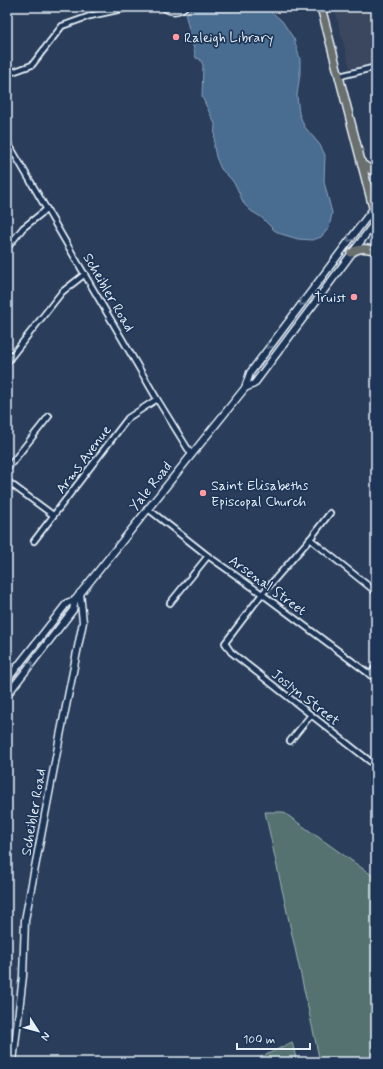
<svg xmlns="http://www.w3.org/2000/svg" width="383" height="1069" viewBox="0 0 383 1069" font-family="Mynerve,sans-serif">
  <rect width="100%" height="100%" fill="#2a3d5b"/>
  <filter id="ink" filterUnits="userSpaceOnUse"><feTurbulence type="fractalNoise" baseFrequency=".025" numOctaves="2"/><feDisplacementMap in="SourceGraphic" scale="8" xChannelSelector="R" yChannelSelector="G"/><feConvolveMatrix kernelMatrix="1 2 1 2 8 2 1 2 1" color-interpolation-filters="sRGB"/></filter>
  <g filter="url(#ink)">
    <!-- built -->
    <path fill="#3a475f" d="M334,7H376V62L350,69Z"/>
    <!-- green -->
    <g fill="#557271" stroke="#9eb2b4">
      <path d="M265,812H283L376,878V1062H320Z"/>
      <path d="M292,1042L297,1062H252Z"/>
    </g>
    <!-- water -->
    <path fill="#4a6d91" stroke="#89a2ba" d="M193,7H266L282,21L294,39L300,59V73L297,96L299,113L304,126L320,145L325,155L324,182L332,213L329,228L321,237L313,240L298,239L281,234L274,230L261,217L251,211L244,204L236,186L231,179L221,169L216,157L214,147L215,124L202,97L203,65L200,59L196,58L186,17V14Z"/>
    <g fill="none" stroke-linecap="round" stroke-linejoin="round">
      <defs>
        <g id="street">
          <path d="M163,7C170,13 178,13 185,7"/>
          <path d="M7,74L32,65L62,26L90,16L131,7"/>
          <path d="M340,76L376,67"/>
          <path d="M7,141L157,399L191,454"/>
          <path d="M7,248L23,228L47,209"/>
          <path d="M7,362L62,292L85,274"/>
          <path d="M7,469L49,416"/>
          <path d="M7,481L53,515"/>
          <path d="M147,508L208,556L262,594L376,679"/>
          <path d="M330,513L310,539L262,594L225,643L231,652L376,766"/>
          <path d="M310,539L376,592"/>
          <path d="M34,541L128,418L157,399"/>
          <path d="M170,603L208,556"/>
          <path d="M370,675L376,667"/>
          <path d="M290,741L311,715"/>
        </g>
        <g id="secondary">
          <path d="M245,388L254,384L376,221"/>
          <path d="M7,680L67,603L75,600"/>
          <path d="M7,695L73,610L75,600L245,388L250,373L376,205"/>
          <path d="M13,1062L23,976L25,920L60,736L83,622L80,593"/>
        </g>
        <g id="primary">
          <path d="M321,7L376,219"/>
          <path d="M362,164L376,173"/>
          <path d="M351,253C360,247 366,248 376,251"/>
        </g>
      </defs>
      <!-- street casing -->
      <use href="#street" stroke="#e8f1f8" stroke-width="8"/>
      <!-- secondary casing -->
      <use href="#secondary" stroke="#e8f1f8" stroke-width="9"/>
      <!-- primary casing -->
      <use href="#primary" stroke="#e8f1f8" stroke-width="10"/>
      <!-- street -->
      <use href="#street" stroke="#1d3557" stroke-width="4.5"/>
      <!-- secondary -->
      <use href="#secondary" stroke="#1d3557" stroke-width="6"/>
      <!-- primary -->
      <use href="#primary" stroke="#6b706d" stroke-width="7"/>
    </g>
    <!-- one-way arrows -->
    <defs><path id="oneway-chevron" d="M-2-3.5L2.5 0L-2 3.5" fill="none" stroke-width="1.6" stroke-linecap="round" stroke-linejoin="round"/></defs>
    <g stroke="#64778f">
      <use href="#oneway-chevron" transform="translate(350 239) rotate(128)"/>
      <use href="#oneway-chevron" transform="translate(302 303) rotate(128)"/>
      <use href="#oneway-chevron" transform="translate(269 346) rotate(126)"/>
      <use href="#oneway-chevron" transform="translate(31 664) rotate(-52)"/>
    </g>
  </g>
  <!-- markers -->
  <g fill="#ff9aa2" stroke="#1d3557" stroke-width="1.5">
    <circle cx="176" cy="37" r="4"/>
    <circle cx="354" cy="297" r="4"/>
    <circle cx="203" cy="493" r="4"/>
  </g>
  <g text-anchor="middle" stroke-width="3.5" stroke-linejoin="round" paint-order="stroke">
    <!-- poi labels -->
    <g font-size="14" fill="#e8f1f8" stroke="#1d3557" text-anchor="start">
      <text x="184" y="42">Raleigh Library</text>
      <text x="346" y="302" text-anchor="end">Truist</text>
      <text x="211" y="490">Saint Elisabeths<tspan x="211" dy="16">Episcopal Church</tspan></text>
    </g>
    <!-- street labels -->
    <g font-size="14" fill="#e8f1f8" stroke="#1d3557">
      <text transform="translate(109 292) rotate(60)" y="5">Scheibler Road</text>
      <text transform="translate(83 459) rotate(-53)" y="5">Arms Avenue</text>
      <text transform="translate(150 486) rotate(-51)" y="5">Yale Road</text>
      <text transform="translate(268 585) rotate(36)" y="5">Arsenal Street</text>
      <text transform="translate(306 697) rotate(38)" y="5">Joslyn Street</text>
      <text transform="translate(33 812) rotate(-80)" y="5">Scheibler Road</text>
    </g>
  </g>
  <!-- margin -->
  <rect width="383" height="1069" fill="none" stroke="#1d3557" stroke-width="24"/>
  <rect x="12" y="12" width="359" height="1045" fill="none" stroke="#e8f1f8" stroke-width="1.5" filter="url(#ink)"/>
  <!-- north arrow -->
  <g transform="translate(38 1031) rotate(126)" stroke="#1d3557" stroke-width="3" paint-order="stroke">
  <path d="M0-3L7 15L0 10L-7 15Z" fill="#e8f1f8"/>
  <text y="-6" font-size="11" font-weight="bold" text-anchor="middle" fill="#e8f1f8">N</text>
  </g>
  <!-- scale -->
  <path d="M237 1043v6h73v-6" fill="none" stroke="#e8f1f8" stroke-width="2"/>
  <text x="243" y="1043" font-size="12" fill="#e8f1f8" stroke="#1d3557" stroke-width="3" paint-order="stroke">100 m</text>
</svg>
